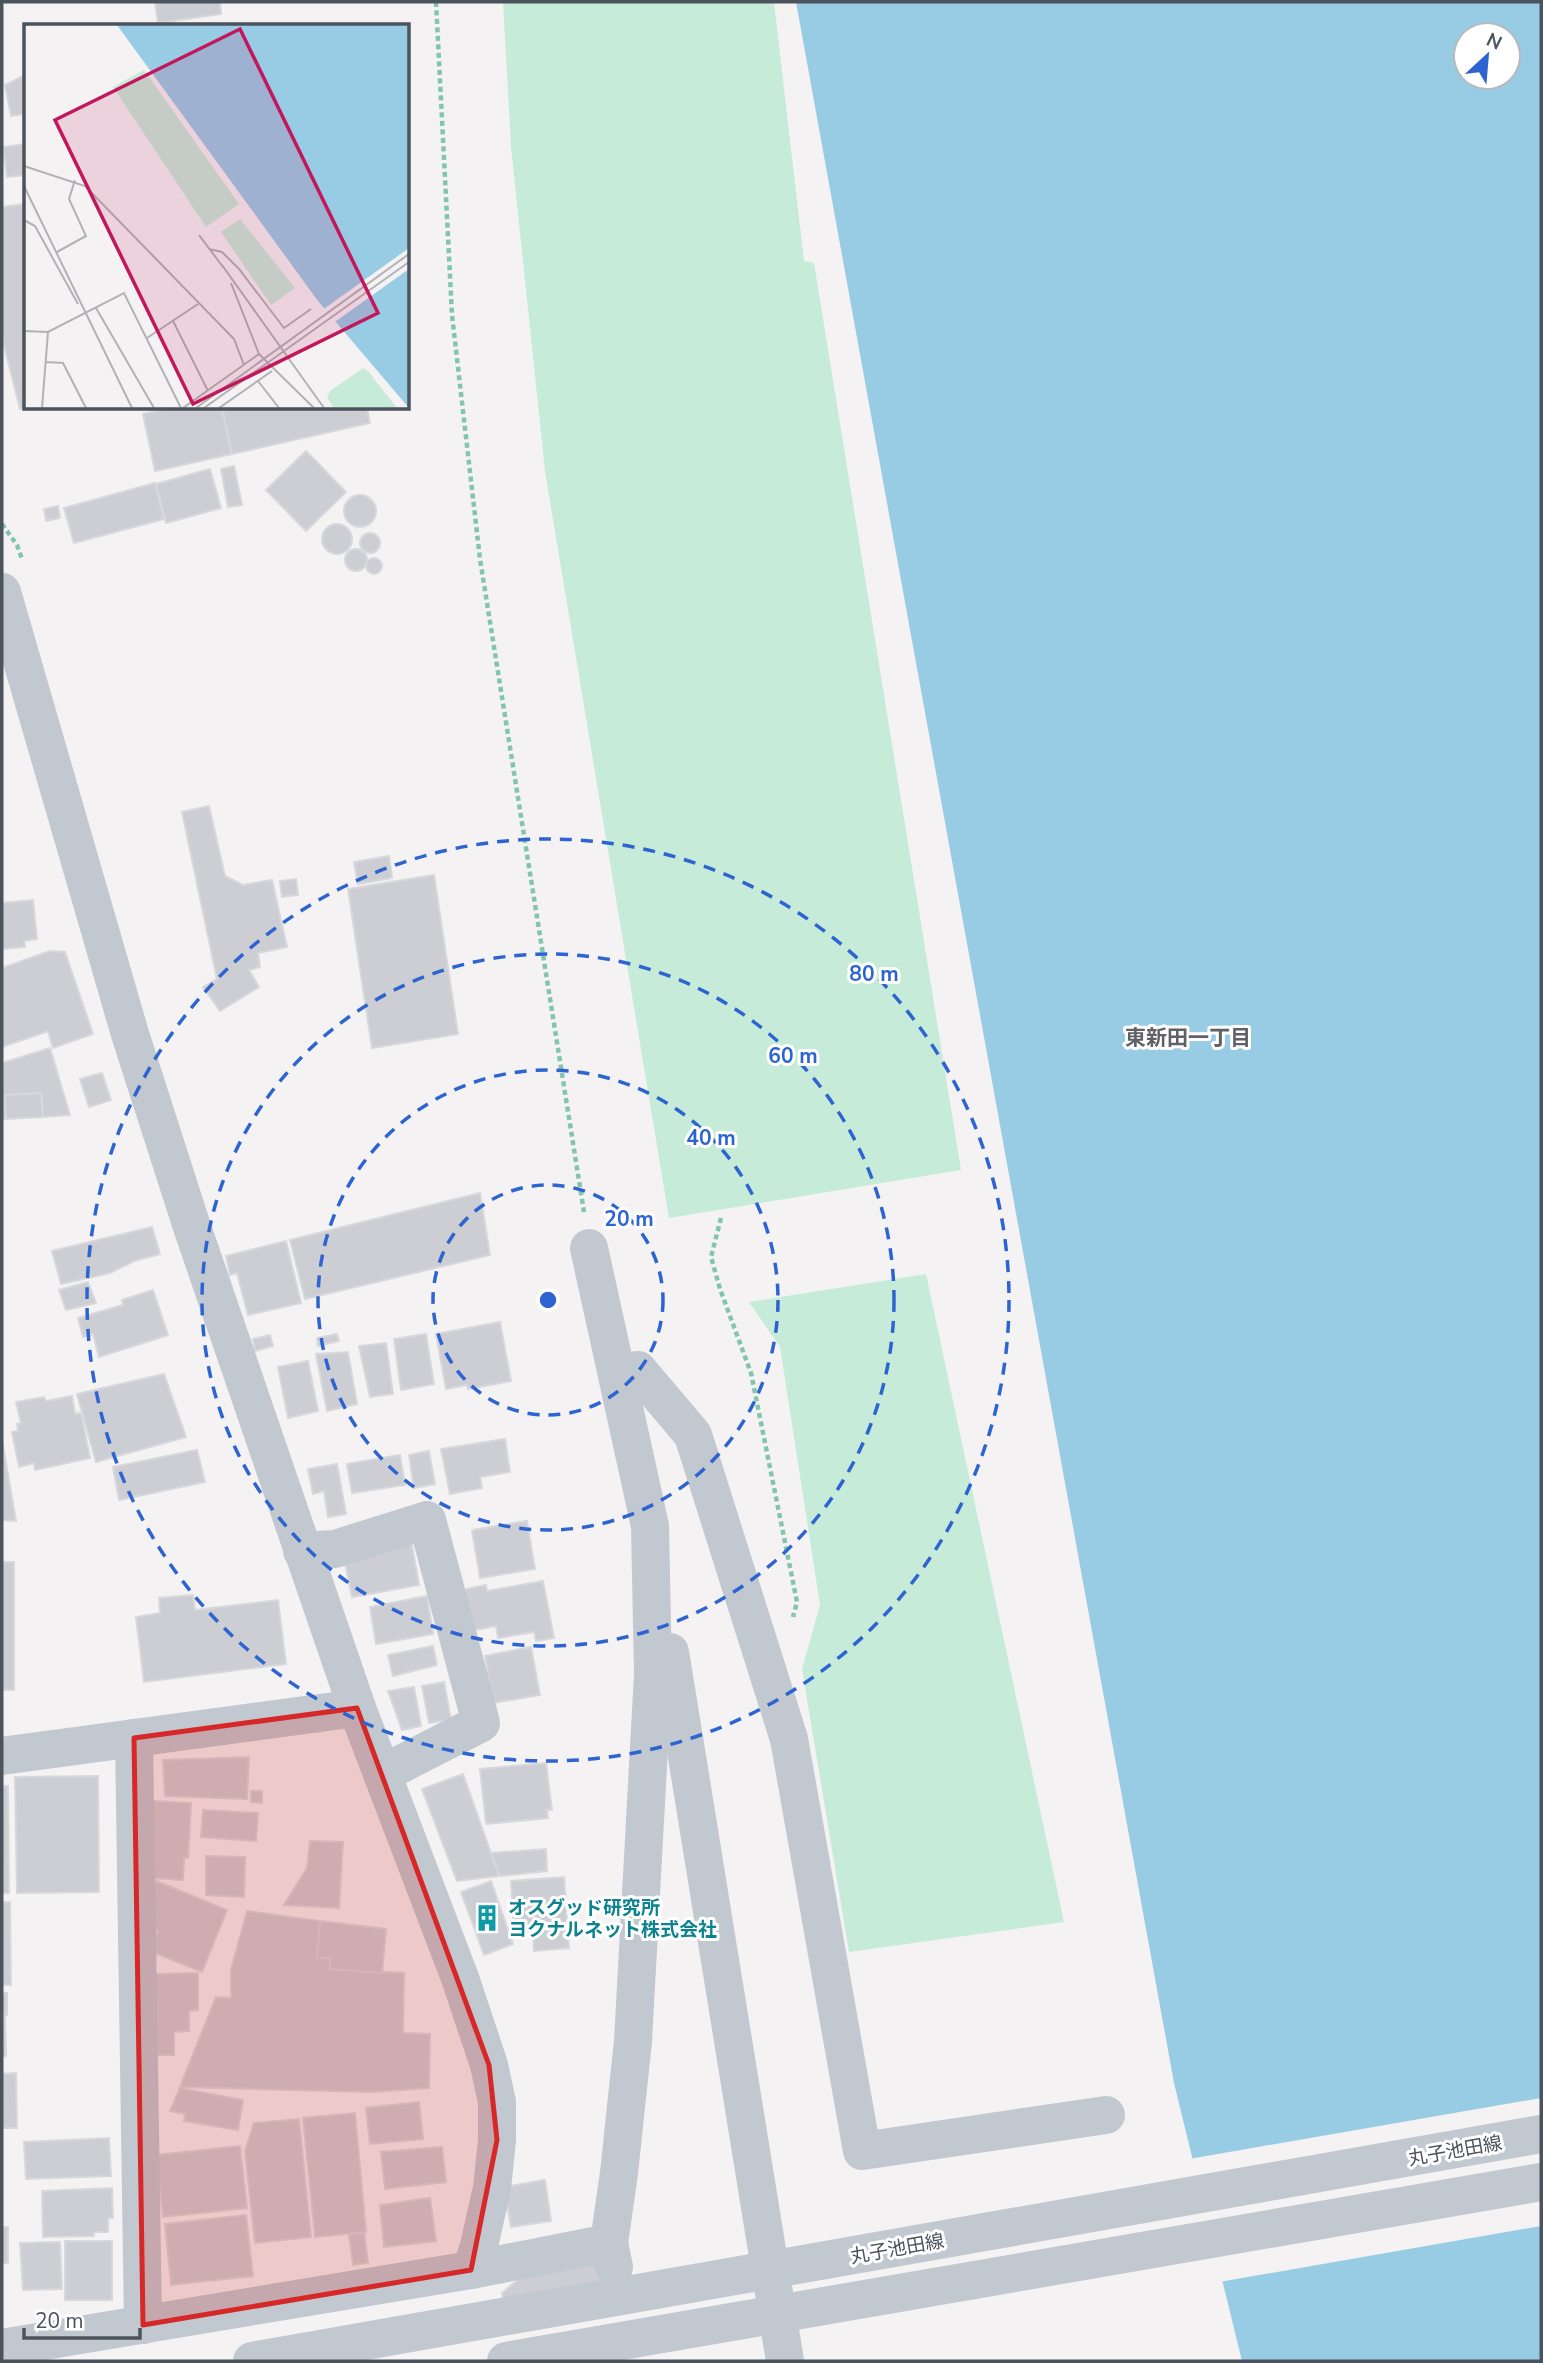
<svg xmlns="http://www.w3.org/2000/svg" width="1543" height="2363" viewBox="0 0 1543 2363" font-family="'Nunito Sans','Noto Sans JP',sans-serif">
  <rect width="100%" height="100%" fill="#f4f2f2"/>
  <!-- green -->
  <g fill="#c6ecd9">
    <path d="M503,2H774L804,261L814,263L961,1170L669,1218L545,471L511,147Z"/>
    <path d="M926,1274L1064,1922L849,1952L802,1669L820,1605L780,1347L749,1302Z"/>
  </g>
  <!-- water -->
  <path fill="#98cce4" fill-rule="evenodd" d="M796,2H1541V2361H1242L1174,2083ZM1466,35H1508V77H1466Z"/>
  <!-- pier -->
  <path fill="#f4f2f2" d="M1541,2098V2226L1219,2282L1189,2159Z"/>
  <!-- building -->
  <g fill="#ccced3" stroke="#d7d8dc" stroke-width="2">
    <path d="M155,2H220L221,14L158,23Z"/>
    <path d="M25,75L26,114L11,116L5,85Z"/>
    <path d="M26,144V175L7,177L3,147Z"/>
    <path d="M26,204V407L20,409L4,345L2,324V207Z"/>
    <path d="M169,408H222L232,454L155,471L143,414Z"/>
    <path d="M222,408H367L370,423L232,454Z"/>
    <path d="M306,451L346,492L306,531L266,490Z"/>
    <path d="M234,466L242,505L228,507L221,469Z"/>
    <path d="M210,469L221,508L166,523L156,484Z"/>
    <path d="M155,483L164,519L74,543L64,508Z"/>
    <circle cx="360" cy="511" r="16"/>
    <path d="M58,506L60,518L46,521L44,509Z"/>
    <circle cx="337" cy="539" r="15"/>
    <circle cx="370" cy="543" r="10"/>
    <circle cx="356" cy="560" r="11"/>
    <circle cx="374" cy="566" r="8"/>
    <path d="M209,806L225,876L243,885L272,880L287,947L258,953L260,967L249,970L259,987L220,1011L203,987L217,979L182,812Z"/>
    <path d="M389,856L392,878L358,884L354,862Z"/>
    <path d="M434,875L458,1034L372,1048L348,889Z"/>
    <path d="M296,879L298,895L282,897L280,881Z"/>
    <path d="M33,900L37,939L24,941L25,947L2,949V903Z"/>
    <path d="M50,951L65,952L93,1034L53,1048L48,1031L2,1047V968Z"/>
    <path d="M50,1048L70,1115L43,1117L41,1093L5,1095L6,1119H2V1063Z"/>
    <path d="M102,1073L111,1100L89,1107L80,1079Z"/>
    <path d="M41,1093L43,1117L6,1119L5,1095Z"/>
    <path d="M480,1193L490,1255L305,1299L290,1240Z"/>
    <path d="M152,1227L160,1254L134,1261L110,1273L61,1284L52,1251Z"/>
    <path d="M286,1241L301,1303L248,1315L237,1273L230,1275L226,1256Z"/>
    <path d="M88,1282L96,1303L66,1310L59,1290Z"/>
    <path d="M153,1290L168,1335L99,1357L93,1334L83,1337L78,1318L123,1305L122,1300Z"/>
    <path d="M500,1322L511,1381L468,1389L467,1385L446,1389L436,1334Z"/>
    <path d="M337,1334L339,1341L318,1346L317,1338Z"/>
    <path d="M426,1334L434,1384L401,1390L394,1339Z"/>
    <path d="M270,1335L273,1346L255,1351L253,1339Z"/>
    <path d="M386,1343L393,1394L370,1397L359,1346Z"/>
    <path d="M348,1352L357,1404L327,1411L316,1354Z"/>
    <path d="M308,1361L318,1411L288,1418L278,1367Z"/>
    <path d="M164,1374L186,1437L96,1462L77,1394Z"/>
    <path d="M72,1396L75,1414L81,1413L90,1458L35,1470L34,1463L19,1467L12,1432L18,1431L17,1424L21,1423L16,1402L44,1397L46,1401Z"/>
    <path d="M505,1439L510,1472L480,1477L482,1488L450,1494L441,1449Z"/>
    <path d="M2,1440L16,1521L2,1520Z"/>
    <path d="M197,1450L205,1482L119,1500L113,1467Z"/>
    <path d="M429,1451L435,1484L414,1488L409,1455Z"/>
    <path d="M400,1455L405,1485L352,1493L347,1464Z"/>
    <path d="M337,1464L346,1514L328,1517L324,1491L313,1494L308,1469Z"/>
    <path d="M527,1521L535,1569L480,1578L472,1530Z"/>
    <path d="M411,1540L419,1585L352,1597L343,1553Z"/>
    <rect x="2" y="1562" width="12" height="128"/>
    <path d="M543,1581L554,1638L536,1641L534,1632L498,1638L496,1626L469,1631L462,1590L486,1585L487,1591Z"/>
    <path d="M193,1595L195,1610L278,1600L286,1664L144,1682L136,1617L160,1613L159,1598Z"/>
    <path d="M427,1596L433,1634L376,1644L370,1607Z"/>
    <path d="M433,1646L437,1665L393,1676L388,1655Z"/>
    <path d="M531,1647L540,1695L493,1703L485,1656Z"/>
    <path d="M444,1682L451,1720L429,1723L422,1686Z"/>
    <path d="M414,1687L421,1726L402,1730L388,1691Z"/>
    <path d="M249,1757L247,1799L165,1796L163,1760Z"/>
    <path d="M546,1763L552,1810H547L548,1818L486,1824L480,1769Z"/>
    <path d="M463,1774L491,1853L500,1876L457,1881L422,1789Z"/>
    <path d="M98,1776L99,1892L17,1893L15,1777Z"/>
    <path d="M2,1786H8L9,1893H2Z"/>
    <path d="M251,1791H262V1803L251,1802Z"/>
    <path d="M152,1801L191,1803L188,1858H184L183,1880L153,1878Z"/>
    <path d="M203,1810L258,1813L256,1841L201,1837Z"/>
    <path d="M310,1841L343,1842L339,1908L284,1905L307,1868Z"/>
    <path d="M546,1849L547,1871L500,1876L491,1853Z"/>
    <path d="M206,1856L245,1857L244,1897L206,1895Z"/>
    <path d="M564,1877L569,1948L534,1951L533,1931L514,1932L511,1881Z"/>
    <path d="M156,1881L227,1910L202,1972L150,1951L158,1931L149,1927V1896Z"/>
    <path d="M491,1881L513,1944L484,1955L461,1892Z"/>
    <path d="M2,1902H10L11,1985H2Z"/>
    <path d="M247,1911L320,1921L317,1957L330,1958V1969L404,1973L403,2033L430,2034L429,2088L371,2092L180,2087L216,1997L231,1998V1970Z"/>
    <path d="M320,1921L386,1929L382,1973L330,1969V1958L317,1957Z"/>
    <path d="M198,1973V2010L189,2011V2031L174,2032V2055H154L153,1974Z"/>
    <path d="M2,1993H7V2015H5L6,2056L2,2057Z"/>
    <path d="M16,2073L17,2128H2V2074Z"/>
    <path d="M180,2088L243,2100L238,2130L184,2121L185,2114L170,2111Z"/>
    <path d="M419,2102L423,2139L370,2144L366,2108Z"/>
    <path d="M355,2113L366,2232L315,2237L303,2118Z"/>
    <path d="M299,2119L311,2237L255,2243L245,2151L254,2123Z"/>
    <path d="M109,2138L111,2176L26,2179L24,2142Z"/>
    <path d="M240,2146L247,2208L163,2217L156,2155Z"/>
    <path d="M442,2147L446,2182L385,2189L381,2152Z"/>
    <path d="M545,2180L551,2221L511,2227L504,2187Z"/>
    <path d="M112,2188L113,2218H108V2232H94V2236L43,2237L42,2191Z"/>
    <path d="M430,2198L436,2241L384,2247L380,2205Z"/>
    <path d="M246,2215L253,2276L171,2285L165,2224Z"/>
    <rect x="2" y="2227" width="6" height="36"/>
    <path d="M364,2233L368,2263L353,2265L349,2235Z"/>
    <rect x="65" y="2241" width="47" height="59"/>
    <path d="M60,2242L62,2289L23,2290L20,2243Z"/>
    <path d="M595,2264L619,2311L511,2331L502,2293L520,2278Z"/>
  </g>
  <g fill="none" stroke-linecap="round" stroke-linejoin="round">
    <!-- path -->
    <g stroke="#81c6ac" stroke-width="4.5" stroke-dasharray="5 3.5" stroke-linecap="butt">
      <path d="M436,2L452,315L480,559L584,1212"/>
      <path d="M2,524L17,545L22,559"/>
      <path d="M721,1218L711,1257L720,1289L751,1373L797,1602L793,1617"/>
    </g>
    <!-- minor -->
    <g stroke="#c1c8cf" stroke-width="38">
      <path d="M2,592L130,1034L192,1227L357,1708L460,1978L489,2065L497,2102V2140L492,2188L479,2246L471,2270"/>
      <path d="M589,1248L650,1526L653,1674L633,2041L619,2173L609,2243"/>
      <path d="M617,1374L638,1370L693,1435L789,1739L862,2151L1106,2115"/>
      <path d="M302,1551L335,1549L427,1520L481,1723L382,1774"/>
      <path d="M670,1652L785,2361"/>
      <path d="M134,1738L143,2325"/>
      <path d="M2,1756L357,1708"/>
      <path d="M2,2348L471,2270L609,2243L614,2267"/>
      <path d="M252,2361L1541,2134"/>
      <path d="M506,2361L1541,2182"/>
    </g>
  </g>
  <!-- marked area -->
  <path fill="#d62828" fill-opacity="0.2" stroke="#d62828" stroke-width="5" stroke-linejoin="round" d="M357,1708L489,2065L497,2140L471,2270L143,2325L134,1738Z"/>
  <!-- distance rings -->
  <g fill="none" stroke="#2d64d2" stroke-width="3.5" stroke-dasharray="12 9">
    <circle cx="548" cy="1300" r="115"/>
    <circle cx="548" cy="1300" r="230"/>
    <circle cx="548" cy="1300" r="346"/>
    <circle cx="548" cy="1300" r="461"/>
  </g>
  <!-- icons -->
  <defs>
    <symbol id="building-bare" viewBox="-9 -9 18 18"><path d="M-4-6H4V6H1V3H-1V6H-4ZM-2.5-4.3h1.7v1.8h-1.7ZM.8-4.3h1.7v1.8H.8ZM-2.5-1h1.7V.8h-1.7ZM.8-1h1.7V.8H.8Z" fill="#0f9aa8" stroke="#fff" stroke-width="2.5" paint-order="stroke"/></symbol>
  </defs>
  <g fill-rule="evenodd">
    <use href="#building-bare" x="468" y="1899" width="38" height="38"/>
  </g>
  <g text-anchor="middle" stroke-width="6" stroke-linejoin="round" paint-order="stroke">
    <!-- culture labels -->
    <g font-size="19" font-weight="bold" fill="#0d838f" stroke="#fff" text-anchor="start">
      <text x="508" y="1914">オスグッド研究所<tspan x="508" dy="22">ヨクナルネット株式会社</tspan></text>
    </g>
    <!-- street labels -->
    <g font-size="19" fill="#4b535d" stroke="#fff">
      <text transform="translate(1455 2150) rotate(-10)" y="7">丸子池田線</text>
      <text transform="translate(897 2248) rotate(-10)" y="7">丸子池田線</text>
    </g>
    <!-- neighbourhood labels -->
    <g font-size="21" font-weight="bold" fill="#5f6166" stroke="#fff">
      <text x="1188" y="1045">東新田一丁目</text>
    </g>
  </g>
  <!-- overview -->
  <g transform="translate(24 24)">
    <rect width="385" height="385" fill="#f4f2f2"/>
    <path d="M120,46L215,180L182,203L89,63ZM216,195L271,264L247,281L197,208ZM339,344L344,347L373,384H310L303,374L306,367Z" fill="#c6ecd9"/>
    <path d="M93,1H385V384L294,277Z" fill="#98cce4"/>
    <path d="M385,224V245L308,300L297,287Z" fill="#f4f2f2"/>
    <path fill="none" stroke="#b0b2b6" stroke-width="2" d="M0,142L61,162L210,315L220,341M0,162L108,384M0,196L11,202L54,280M175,211L199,243M185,225L198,228L215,245L260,304L287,285M33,228L62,212L45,175L51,156M198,241L300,384M207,259L235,330M72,284L130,384M149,297L184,367M0,307L24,308L100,269L157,384M123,314L174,280M22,338L39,339L62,384M234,357L255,384M18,384L24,308M159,384L235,330L290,384M172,384L385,230M180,384L385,238M195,384L248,347"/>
    <path fill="#c2185b" fill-opacity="0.15" stroke="#c2185b" stroke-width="3.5" d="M216,5L354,289L169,380L31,96Z"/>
    <rect width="385" height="385" fill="none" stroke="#4b535d" stroke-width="3.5"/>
  </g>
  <circle cx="548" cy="1300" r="10" fill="#2d64d2" stroke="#fff" stroke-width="3.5"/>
  <g font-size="21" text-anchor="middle" font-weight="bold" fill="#2d64d2" stroke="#fff" stroke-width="6" stroke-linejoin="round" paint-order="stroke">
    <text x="874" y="981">80 m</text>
    <text x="793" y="1063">60 m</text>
    <text x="711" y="1145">40 m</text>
    <text x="629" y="1226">20 m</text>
  </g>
  <!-- border -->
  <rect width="1543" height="2363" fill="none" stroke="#4b535d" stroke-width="7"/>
  <!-- north arrow -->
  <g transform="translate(1487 56) rotate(26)"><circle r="33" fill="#ffffff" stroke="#b7babe" stroke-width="2"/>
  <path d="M0-5L12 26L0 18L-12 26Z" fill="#2d64d2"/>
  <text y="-10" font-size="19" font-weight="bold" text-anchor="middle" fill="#4b535d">N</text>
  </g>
  <!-- scale -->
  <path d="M24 2328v10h116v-10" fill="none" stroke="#4b535d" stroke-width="3.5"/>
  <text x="35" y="2328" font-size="21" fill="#4b535d" stroke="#ffffff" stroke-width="5" paint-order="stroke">20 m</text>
</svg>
